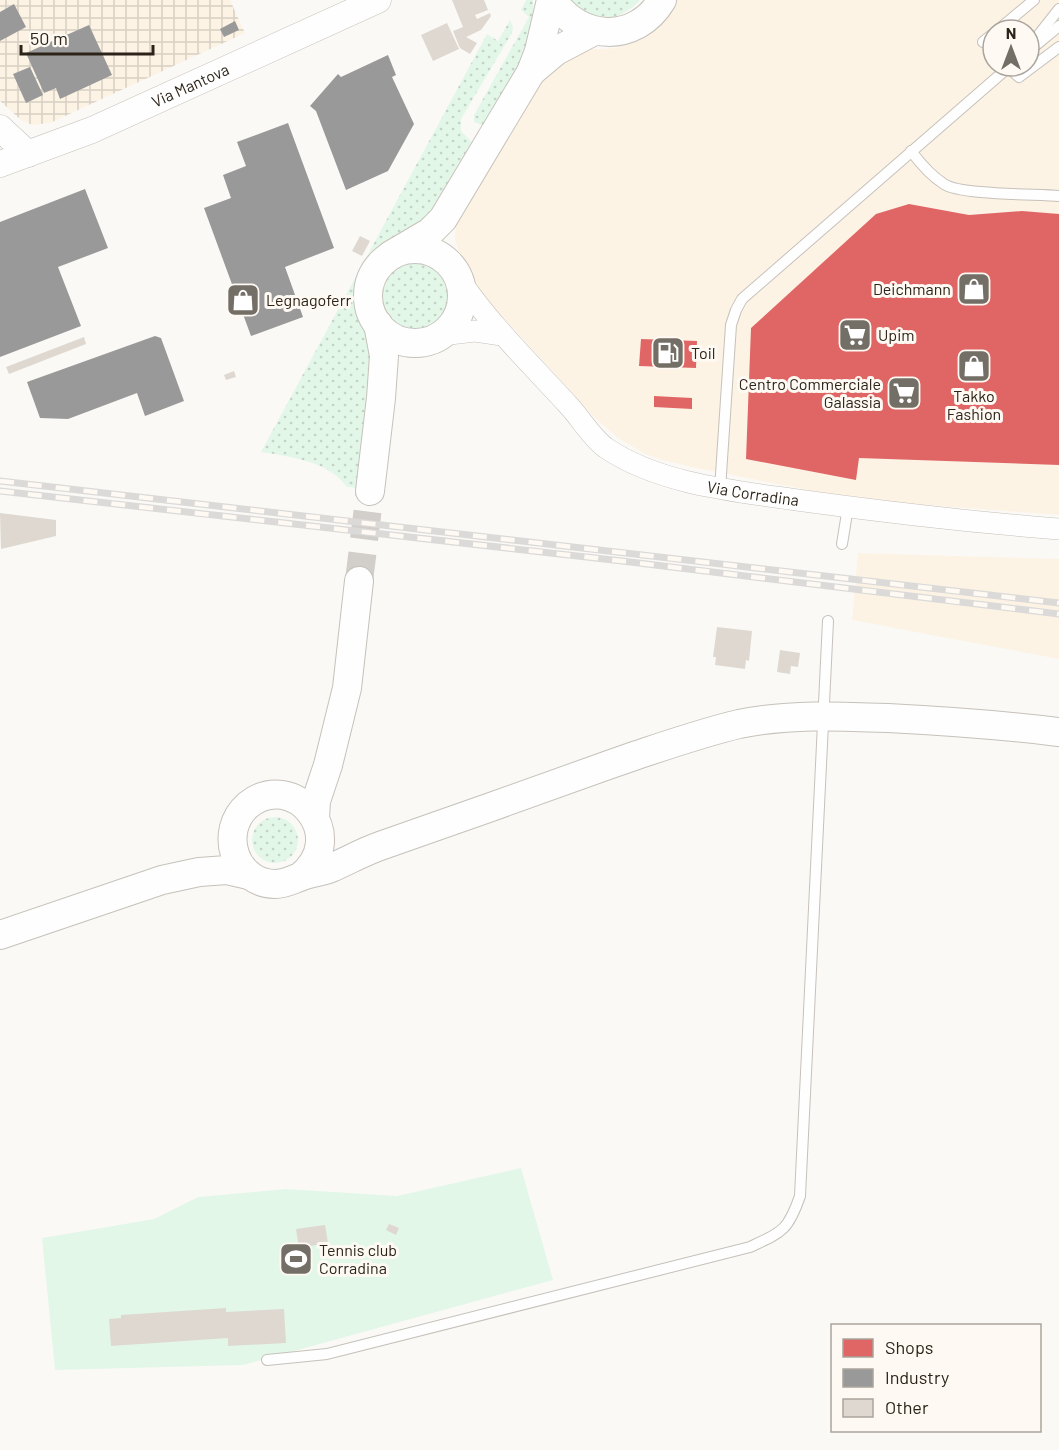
<svg xmlns="http://www.w3.org/2000/svg" width="1059" height="1450" viewBox="0 0 1059 1450" font-family="Barlow,sans-serif">
  <defs>
    <pattern id="industrial-grid" width="8" height="8" patternUnits="userSpaceOnUse" patternTransform="scale(1.5)"><rect width="8" height="8" fill="#fcf3e5"/><path d="M0 4h8M4 0v8" fill="none" stroke="#d8d0c4"/></pattern>
    <pattern id="grass-dots" width="8" height="8" patternUnits="userSpaceOnUse" patternTransform="scale(1.5)"><rect width="8" height="8" fill="#e3f7e9"/><path d="M2 2h.1M6 6h.1" fill="none" stroke="#c3d4c7" stroke-width="1.8" stroke-linecap="round"/></pattern>
  </defs>
  <rect width="100%" height="100%" fill="#fbf9f6"/>
  <!-- built -->
  <g fill="#fcf3e5" fill-rule="evenodd">
    <path d="M676,0H1059V515L859,500L696,468L662,460L645,454L618,438L595,418L512,327L497,313L477,287L458,250L455,239L456,223L536,79L582,50L617,48L640,40L658,27L667,17ZM993,30H1029V66H993Z"/>
    <path d="M858,553L1059,559V659L852,620Z"/>
  </g>
  <!-- industrial -->
  <path fill="url(#industrial-grid)" d="M0,0H230L245,33L50,123L32,125L21,120L0,101Z"/>
  <!-- grass -->
  <g fill="url(#grass-dots)">
    <path d="M526,0H533C536,49 508,85 484,126L474,122V115L529,17L521,10Z"/>
    <path d="M565,0H640C627,15 608,22 588,17C580,14 572,5 565,0Z"/>
    <path d="M510,20L513,27L512,33L461,119V131L473,143L436,213L380,248L365,264L360,275L355,298L357,312L374,348L357,488L347,487C328,461 291,457 261,452L487,34L498,41Z"/>
    <circle cx="416" cy="296" r="34"/>
    <circle cx="275" cy="840" r="23"/>
  </g>
  <!-- pitch -->
  <path fill="#e3f7e9" d="M521,1168L553,1280L243,1365L55,1370L42,1238L154,1219L198,1197L286,1189L397,1196Z"/>
  <!-- shops -->
  <g fill="#e06666">
    <path d="M909,204L969,215L1022,211L1059,214V465L859,458L856,480L746,459L751,328L876,214Z"/>
    <path d="M641,339L697,341L696,368L639,366Z"/>
    <path d="M654,396L692,398V409L654,407Z"/>
  </g>
  <!-- industry -->
  <g fill="#999">
    <path d="M14,4L26,27L0,41V12Z"/>
    <path d="M235,21L239,30L224,37L220,29Z"/>
    <path d="M89,25L112,75L60,99L56,88L44,93L26,53Z"/>
    <path d="M388,55L396,75L392,77L414,124L388,171L346,190L316,111L310,106L338,74L341,77Z"/>
    <path d="M30,67L43,95L26,103L13,74Z"/>
    <path d="M288,123L334,248L285,267L303,317L251,336L204,208L231,198L223,175L246,166L237,142Z"/>
    <path d="M85,189L108,248L58,267L81,326L0,357V222Z"/>
    <path d="M155,336L161,338L184,401L145,416L137,393L68,419L40,418L27,382Z"/>
  </g>
  <!-- building -->
  <g fill="#ded8d0">
    <path d="M452,0H484L488,10L475,15L477,19L490,13L491,16L481,30L466,37L477,43L470,54L460,48L453,31L463,27Z"/>
    <path d="M447,23L459,49L433,61L421,35Z"/>
    <path d="M360,236L370,241L362,256L352,251Z"/>
    <path d="M84,337L86,344L9,374L6,367Z"/>
    <path d="M234,371L236,377L226,380L224,375Z"/>
    <path d="M0,513L56,520V536L1,549Z"/>
    <path d="M717,627L752,631L749,661L746,660L745,669L715,665L716,657H713Z"/>
    <path d="M780,650L800,653L798,667L791,666L790,674L777,672Z"/>
    <path d="M389,1224L399,1228L396,1235L386,1230Z"/>
    <path d="M325,1225L328,1243L299,1248L296,1229Z"/>
    <path d="M226,1308V1312L284,1309L286,1343L228,1346V1338L111,1346L109,1319L121,1318V1315Z"/>
  </g>
  <g fill="none" stroke-linecap="round" stroke-linejoin="round">
    <!-- secondary-tunnel -->
    <path stroke="#d2ceca" stroke-width="28" stroke-dasharray="28 14" stroke-linecap="butt" d="M359,581L370,491"/>
    <defs>
      <g id="service">
        <path d="M998,30L1034,0"/>
        <path d="M983,42L993,34"/>
        <path d="M1036,45L1059,26"/>
        <path d="M1029,47L1059,9"/>
        <path d="M1008,67L1019,77L1059,47"/>
        <path d="M911,151C920,163 931,176 944,184C959,195 1036,194 1059,196"/>
        <path d="M720,489L731,325L736,310L742,299L1010,66"/>
        <path d="M842,544L848,507"/>
        <path d="M267,1360L327,1354L750,1247C782,1232 788,1231 800,1196L828,621"/>
      </g>
      <g id="minor">
        <path id="s1" d="M460,280C491,326 532,365 570,407C581,419 592,438 606,448C659,484 734,491 797,500C884,512 971,522 1059,529"/>
        <path d="M441,335L475,331L502,335"/>
      </g>
      <g id="tertiary">
        <path d="M0,128L28,154"/>
        <path id="s2" d="M0,164L92,130L378,0"/>
      </g>
      <g id="secondary">
        <path d="M553,0C579,41 636,44 662,0"/>
        <path d="M531,72L556,51L594,31"/>
        <circle cx="415" cy="296" r="47"/>
        <path d="M391,255L430,232L443,219L531,72L539,51L551,0"/>
        <path d="M370,491L381,398L384,356L378,324"/>
        <path d="M315,818L316,801L328,765L347,688L359,581"/>
        <path d="M300,877C351,837 294,768 248,805C218,831 234,883 275,884C285,884 291,880 300,877C310,873 321,872 331,868C347,861 363,852 380,846C417,833 454,820 491,807C539,790 588,772 637,755C670,744 705,732 739,724C789,714 838,716 888,718C946,721 1002,725 1059,732"/>
        <path d="M0,935L162,880L199,872L227,870L249,875"/>
      </g>
    </defs>
    <!-- service casing -->
    <use href="#service" stroke="#c6c1ba" stroke-width="12"/>
    <!-- minor casing -->
    <use href="#minor" stroke="#c6c1ba" stroke-width="22"/>
    <!-- tertiary casing -->
    <use href="#tertiary" stroke="#c6c1ba" stroke-width="27"/>
    <!-- secondary casing -->
    <use href="#secondary" stroke="#c6c1ba" stroke-width="30"/>
    <!-- service -->
    <use href="#service" stroke="#fefefe" stroke-width="10"/>
    <!-- minor -->
    <use href="#minor" stroke="#fefefe" stroke-width="21"/>
    <!-- tertiary -->
    <use href="#tertiary" stroke="#fefefe" stroke-width="26"/>
    <!-- secondary -->
    <use href="#secondary" stroke="#fefefe" stroke-width="28"/>
    <defs>
      <g id="rail">
        <path d="M0,481L1059,603"/>
        <path d="M0,491L622,561L1059,614"/>
      </g>
    </defs>
    <!-- rail casing -->
    <use href="#rail" stroke="#dbdad8" stroke-width="7"/>
    <!-- rail -->
    <use href="#rail" stroke="#fefaf3" stroke-width="4.5" stroke-dasharray="14" stroke-linecap="butt"/>
  </g>
  <!-- icons -->
  <defs>
    <symbol id="shop-square" viewBox="-11 -11 22 22"><rect x="-9" y="-9" width="18" height="18" rx="4" fill="#746f66" stroke="#fefaf3"/><path d="M-5-2.5h2.3a2.7 3.5 0 0 1 5.4 0H5L5.5 6h-11ZM-1.5-2.5h3a1.5 2.3 0 0 0-3 0Z" fill="#fff"/></symbol>
    <symbol id="supermarket-square" viewBox="-11 -11 22 22"><rect x="-9" y="-9" width="18" height="18" rx="4" fill="#746f66" stroke="#fefaf3"/><path d="M-6-5.5h2.5l.6 2H6L4.5 2H-2.5L-4.4-4H-6ZM-1.5 3.2a1.3 1.3 0 1 0 .1 0ZM3 3.2a1.3 1.3 0 1 0 .1 0Z" fill="#fff"/></symbol>
    <symbol id="fuel-square" viewBox="-11 -11 22 22"><rect x="-9" y="-9" width="18" height="18" rx="4" fill="#746f66" stroke="#fefaf3"/><path d="M-5.5-6h7V0h2V4h1.3V-2.5L3-4.5l.8-.8L6-3V5H2.5V1h-1V6h-7ZM-4.2-4.7v3.2H.2V-4.7Z" fill="#fff"/></symbol>
    <symbol id="stadium-square" viewBox="-11 -11 22 22"><rect x="-9" y="-9" width="18" height="18" rx="4" fill="#746f66" stroke="#fefaf3"/><path d="M0-5a6.5 5 0 1 0 0 10a6.5 5 0 1 0 0-10ZM-3.5-1.8h7v3.6h-7Z" fill="#fff"/></symbol>
  </defs>
  <g fill-rule="evenodd">
    <use href="#shop-square" x="955" y="270" width="38" height="38"/>
    <use href="#shop-square" x="224" y="281" width="38" height="38"/>
    <use href="#supermarket-square" x="836" y="316" width="38" height="38"/>
    <use href="#fuel-square" x="649" y="334" width="38" height="38"/>
    <use href="#shop-square" x="955" y="347" width="38" height="38"/>
    <use href="#supermarket-square" x="885" y="374" width="38" height="38"/>
    <use href="#stadium-square" x="277" y="1240" width="38" height="38"/>
  </g>
  <g text-anchor="middle" stroke-width="6" stroke-linejoin="round" paint-order="stroke">
    <!-- street labels -->
    <g font-size="16" fill="#2c2419" stroke="#fefaf3">
      <text dy="6" stroke="none"><textPath href="#s2" startOffset="206">Via Mantova</textPath></text>
      <text dy="6" stroke="none"><textPath href="#s1" startOffset="378">Via Corradina</textPath></text>
    </g>
    <!-- poi labels -->
    <g font-size="16" fill="#2c2419" stroke="#fefaf3" text-anchor="start">
      <text x="951" y="295" text-anchor="end">Deichmann</text>
      <text x="266" y="306">Legnagoferr</text>
      <text x="878" y="341">Upim</text>
      <text x="691" y="359">Toil</text>
      <text x="881" y="390" text-anchor="end">Centro Commerciale<tspan x="881" dy="18">Galassia</tspan></text>
      <text x="974" y="402" text-anchor="middle">Takko<tspan x="974" dy="18">Fashion</tspan></text>
      <text x="319" y="1256">Tennis club<tspan x="319" dy="18">Corradina</tspan></text>
    </g>
  </g>
  <!-- legend -->
  <rect x="831" y="1324" width="210" height="108" fill="#fefaf3" stroke="#aaa49c" stroke-width="1.5"/>
  <rect x="843" y="1339" width="30" height="18" fill="#e06666" stroke="#aaa49c" stroke-width="1.5"/>
  <text x="885" y="1354" font-size="18" fill="#2c2419">Shops</text>
  <rect x="843" y="1369" width="30" height="18" fill="#999999" stroke="#aaa49c" stroke-width="1.5"/>
  <text x="885" y="1384" font-size="18" fill="#2c2419">Industry</text>
  <rect x="843" y="1399" width="30" height="18" fill="#ded8d0" stroke="#aaa49c" stroke-width="1.5"/>
  <text x="885" y="1414" font-size="18" fill="#2c2419">Other</text>
  <!-- north arrow -->
  <g transform="translate(1011 48)"><circle r="28" fill="#fefaf3" stroke="#aaa49c" stroke-width="1.5"/>
  <path d="M0-4.5L10 22L0 15L-10 22Z" fill="#746f66"/>
  <text y="-9" font-size="16" font-weight="bold" text-anchor="middle" fill="#2c2419">N</text>
  </g>
  <!-- scale -->
  <path d="M21 45v9h132v-9" fill="none" stroke="#2c2419" stroke-width="3"/>
  <text x="30" y="45" font-size="18" fill="#2c2419" stroke="#fefaf3" stroke-width="4.5" paint-order="stroke">50 m</text>
</svg>
